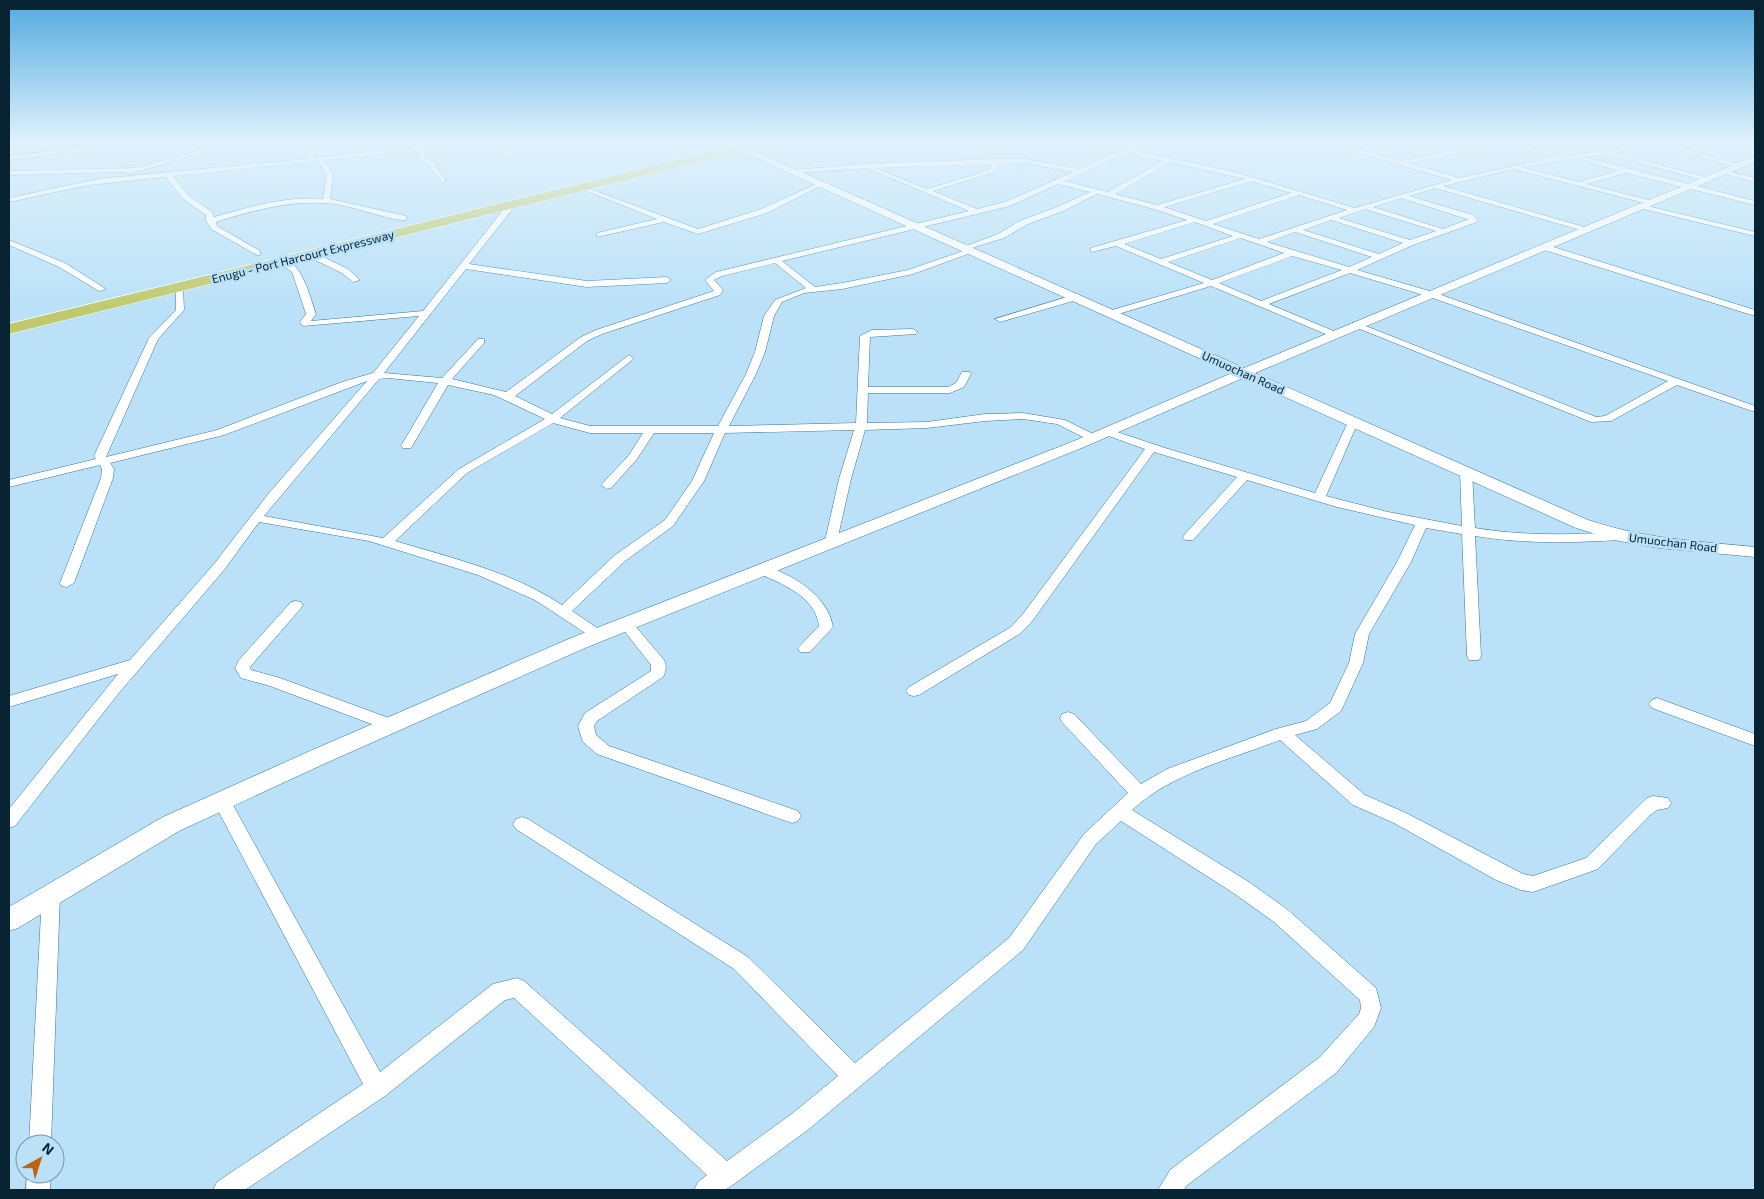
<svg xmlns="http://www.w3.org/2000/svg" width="1764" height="1199" viewBox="0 0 1764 1199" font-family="'Exo 2',sans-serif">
  <rect width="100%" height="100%" fill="#bae1f8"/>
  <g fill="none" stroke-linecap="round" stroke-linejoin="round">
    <defs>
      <g id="street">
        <path d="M142,141H166L9,160V156Z"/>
        <path d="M213,141H222L196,155L128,174L125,172L9,175V171L135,168L192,153Z"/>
        <path d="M313,141L319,142L313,158L470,141H495L423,150L426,159L436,163L435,166L446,181L443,183L430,167L429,164L421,161L416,151L324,160L333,175L330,199L406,216V220C393,221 357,208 341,205C297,198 258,209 216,222L217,226L260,251V255H257L211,229L206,221V215L183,199L166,177L89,185L9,202V198L98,179L306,159ZM318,161L327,175L323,199C285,196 250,207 214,217L212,212L189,196L173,176Z"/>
        <path d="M504,141H510L509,156L506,158L503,156Z"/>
        <path d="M814,141H922L841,146Z"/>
        <path d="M1143,141H1152L1133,150L1234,172L1355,208L1452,180L1341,148V146L1343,145L1401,161L1497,141H1509L1559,155L1560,157L1661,141H1674L1667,144L1741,165V167L1739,168L1659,145L1615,153L1709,178V180L1707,181L1607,154L1584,157L1755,201V205L1626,173L1586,184L1652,201V205L1513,169L1452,184L1443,186L1591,229L1584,231L1435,188L1409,196L1473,215L1478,220L1477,222L1413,245L1357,270L1433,292L1755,406V412L1677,385L1611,421L1591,422L1350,325L1352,323H1358L1596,417L1605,416L1668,381L1427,296L1350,273L1269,304L1336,332V336L1333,337L1211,286L1115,315H1109V311L1204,283L1116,246L1091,252V248L1187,220L1154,209L1097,194L1063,211L1028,224L1004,238L965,250L961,248L998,234L1022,220L1057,207L1090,192L1058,184L1010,206L782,261L815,287L842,283L908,270L969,249L976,251L913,274L842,289L804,293L782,302L774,316L765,352L756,374L729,426L856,423L860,336L872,330L913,329L918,332L916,334L870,337L868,387H948L956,383L962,372H970L971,374L964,387L950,393H868L867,423L927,422L985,414L1023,413L1065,420L1097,436L1099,438L1097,440H1089L1057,424L1023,419L985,421L927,428L865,430L851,479L837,541L831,545L825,541L839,479L854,430L725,433L704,481L673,526L625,561L572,611L603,632L605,635L603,638H593L535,600L478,575L369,541L259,522L224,570L118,694L15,826L9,828V809L118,674L9,707V696L130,660L214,564L269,493L367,381L224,435L110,463L114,469L113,478L74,583L67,587L62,586L60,583L101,478L102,469L100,465L9,487V480L96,459L94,456L149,338L176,310V285L183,287L184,310L158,339L106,457L217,430L342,382L373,373L419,316L303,326L300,322L306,314L292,272L280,264V260C302,258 310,298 316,314L311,321L423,311L508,204H511L515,206L469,264L587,281L667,277L671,280L667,283L587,287L466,269L384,373L442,378L478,339H484V343L452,379L506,392L581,337L596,330L714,291L705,280L716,272L969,211L867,168L795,173L793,172V170L865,164L996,159H1025L1079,169ZM1504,144L1555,157L1460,178L1409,163ZM1127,153L1163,161L1108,192L1064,181ZM1576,158L1618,171L1578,182L1521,167ZM1170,162L1245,179L1157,205L1115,194ZM1025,163L1073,172L1005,202L977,209L933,191L991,173L996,170L999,164ZM992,164L991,168L987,171L927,189L875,168ZM1252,181L1291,193L1206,221L1164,207ZM1299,195L1347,210L1259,239L1213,224ZM1401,198L1467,219H1469L1443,229L1373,207ZM1365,209L1436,231L1410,240L1339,218ZM1331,220L1403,243L1379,254L1303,230ZM1195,222L1233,236L1161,259L1124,244ZM1295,232L1372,257L1349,267L1267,242ZM1241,238L1284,253L1212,280L1168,262ZM1292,256L1342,270L1261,301L1219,283ZM775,263L806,288L775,300L764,316L755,352L746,374L718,426H590L560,418L632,360L634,358L629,355L552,414L515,396L587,341L602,334L720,295L723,290L714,280L722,276ZM388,378L438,383L401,446L403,448H411L448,385L494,395L545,419L459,469L383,538L264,516L379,379ZM553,423L590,433H643L629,455L601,485L607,489L611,488L637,459L654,433H714L692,481L665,520L615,555L562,605C512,572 452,558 395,541L467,473Z"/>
        <path d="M1723,170L1755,178V182L1721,173L1720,172Z"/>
        <path d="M821,182L826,183L767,213L698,234L664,222L597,237V233L657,219L582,189L587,188L698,229L761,209Z"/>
        <path d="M1639,204L1755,232V236L1639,208Z"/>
        <path d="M9,240L65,263L106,289L99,291L59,267L9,245Z"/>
        <path d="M1541,245H1547L1755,310V316L1541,249Z"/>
        <path d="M309,253H315L348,269L360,280L353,282L342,273L309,257Z"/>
        <path d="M1077,294L1080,295V299L1000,322L995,319Z"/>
        <path d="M1353,419L1358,422L1326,496L1388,512L1462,526L1460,472L1466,469L1472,472L1475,528C1523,536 1571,535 1619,532L1625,536L1619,540C1571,543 1523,544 1475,536L1481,656L1479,660H1469L1467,656L1462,534L1426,528L1411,562L1369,634L1363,663L1341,711L1317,729L1295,735L1365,795L1406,813L1523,874L1533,876L1586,858L1647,798L1653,796L1668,798L1671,803L1668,808L1657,810L1649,816L1598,869L1533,892L1521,890L1496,880L1394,823L1353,805L1280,740C1231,759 1170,774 1132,810L1249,882L1288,910L1376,988L1381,1008L1374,1027L1336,1073L1186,1186L1184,1190H1158L1170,1170L1320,1057L1359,1014L1361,1008L1360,1000L1274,922L1235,894L1121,821L1096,844L1023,950L809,1129L734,1184L725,1190H694L698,1182L707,1175L514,998L505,1000L385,1096L245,1190H213L217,1182L363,1084L213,801L216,796L222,794L228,796L380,1072L493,984L517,978L524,981L727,1161L793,1113L838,1076L734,969L516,829L513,824L516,819L522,817L528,819L748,957L855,1063L1009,938L1084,834L1128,793L1062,722L1060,718L1062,714L1068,712L1074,714L1141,784L1167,769L1276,729L1306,721L1330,703L1349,663L1355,634L1397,562L1415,525L1337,507L1247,480L1193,540H1185L1183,537L1185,534L1237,477L1154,452L1033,620L1021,633L919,695L914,696L909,695L906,691L909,687L1011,627L1023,614L1145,449L1103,434L1102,432L1103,430H1111L1165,448L1315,493L1348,422Z"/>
        <path d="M761,565C791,573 828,595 833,627L810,652H800L798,648L819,626C815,595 781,584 756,572L754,569L756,566Z"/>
        <path d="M296,601L301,602L303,605L301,608L250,667L251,670L280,678L397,721L399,725L397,729L391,731L385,729L270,686L241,678L235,668L239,660L291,602Z"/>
        <path d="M626,619L631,621L664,660C667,666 666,672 663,677L597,721L594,726L596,735L609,746L798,811L801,816L798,821L792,823L597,754L583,742L578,726L585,713L651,671V665L619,624L621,621Z"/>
        <path d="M1657,698L1755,734V746L1652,708L1649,704L1652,700Z"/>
        <path d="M51,886L58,888L60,894L51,1144H29L42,894L44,888Z"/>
        <path d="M27,1174H51L50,1190H26Z"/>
      </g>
      <path id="secondary" d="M743,146L1244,368L1755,156V162L1255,373L1588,520C1645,539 1696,541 1755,547V557L1659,548L1619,541L1576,528L1243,378L1084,447L585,648L326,763L179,831L18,928L9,931V907L163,817L310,751L571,638L1074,441L1232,373L740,151L739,149Z"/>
      <path id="highway" d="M755,141H776L775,143L9,334V324Z"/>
    </defs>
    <!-- street casing -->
    <use href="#street" stroke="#357799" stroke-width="1"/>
    <!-- secondary casing -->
    <use href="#secondary" stroke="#357799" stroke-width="1"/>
    <!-- highway casing -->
    <use href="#highway" stroke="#fff" stroke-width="1"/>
    <!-- street -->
    <use href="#street" fill="#fff" fill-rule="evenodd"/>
    <!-- secondary -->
    <use href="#secondary" fill="#fff" fill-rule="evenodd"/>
    <!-- highway -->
    <use href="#highway" fill="#c0ca6c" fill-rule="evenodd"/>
  </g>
  <!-- sky -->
  <linearGradient id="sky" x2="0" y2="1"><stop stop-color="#52aae0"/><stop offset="0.46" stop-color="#e0f2fc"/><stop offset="1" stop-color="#e0f2fc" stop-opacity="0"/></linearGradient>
  <rect width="1764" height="309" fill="url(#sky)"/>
  <g text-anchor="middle" stroke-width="5" stroke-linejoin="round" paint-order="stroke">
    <!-- far-street labels -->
    <g font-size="12" fill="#082432" stroke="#bae1f8">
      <text transform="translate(303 257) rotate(-14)" y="4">Enugu - Port Harcourt Expressway</text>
      <text transform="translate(1243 373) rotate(24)" y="4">Umuochan Road</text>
      <text transform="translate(1673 543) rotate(7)" y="4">Umuochan Road</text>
    </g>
  </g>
  <!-- border -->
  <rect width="1764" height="1199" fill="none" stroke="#082432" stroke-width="20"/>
  <!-- north arrow -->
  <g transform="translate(40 1159) rotate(39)"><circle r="24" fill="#bae1f8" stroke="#7395a9"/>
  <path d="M0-4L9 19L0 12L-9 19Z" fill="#be620f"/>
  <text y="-8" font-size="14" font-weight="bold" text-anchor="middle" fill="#082432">N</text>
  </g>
</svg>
